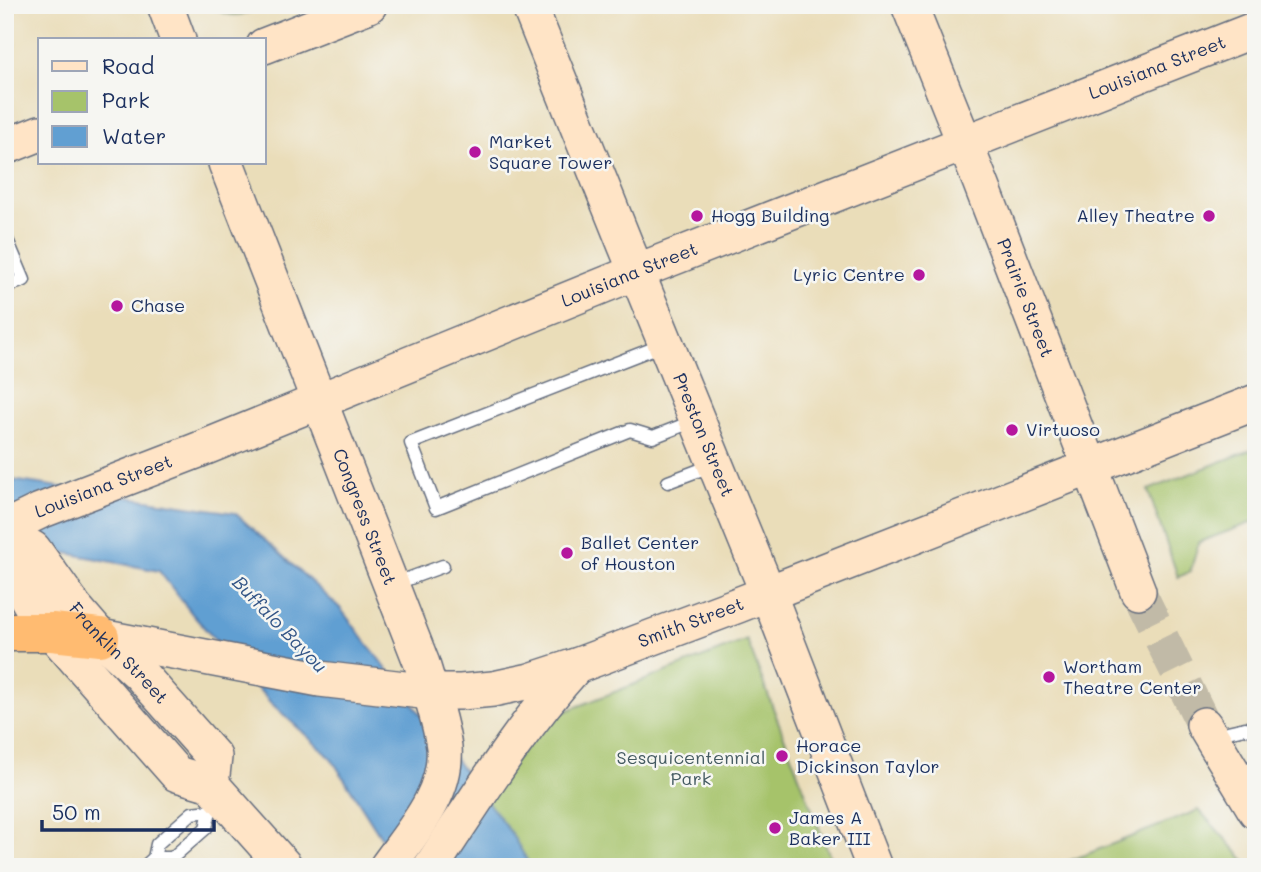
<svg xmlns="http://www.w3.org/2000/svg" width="1261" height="872" viewBox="0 0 1261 872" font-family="Mali,sans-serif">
  <rect width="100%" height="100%" fill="#f6f6f2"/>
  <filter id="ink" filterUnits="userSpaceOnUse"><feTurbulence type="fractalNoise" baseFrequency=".0143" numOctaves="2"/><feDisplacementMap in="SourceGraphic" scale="14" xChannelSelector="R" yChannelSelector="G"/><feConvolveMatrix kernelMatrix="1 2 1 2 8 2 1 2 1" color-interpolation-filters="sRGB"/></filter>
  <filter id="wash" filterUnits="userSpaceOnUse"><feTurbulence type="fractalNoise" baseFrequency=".00686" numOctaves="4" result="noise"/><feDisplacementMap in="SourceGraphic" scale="28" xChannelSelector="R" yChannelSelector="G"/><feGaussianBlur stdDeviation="1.57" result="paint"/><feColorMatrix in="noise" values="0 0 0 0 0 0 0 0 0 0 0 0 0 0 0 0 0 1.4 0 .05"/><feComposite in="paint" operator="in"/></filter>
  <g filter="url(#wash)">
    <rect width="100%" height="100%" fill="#eaddb9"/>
    <!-- green -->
    <g fill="#a6c36a" stroke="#607964" stroke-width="2">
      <path d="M207,5H268C242,15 233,21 207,5Z"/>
      <path d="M1256,448V521L1199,542L1190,572L1178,577L1148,490Z"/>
      <path d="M747,640L834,867H531L511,833L485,799L548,718Z"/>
      <path d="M1199,810L1251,867H1054Z"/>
    </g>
    <!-- water -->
    <path fill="#619fd2" stroke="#3e6798" stroke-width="2" d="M5,479L235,513L340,608L511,833L531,867H400L331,758L270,702L193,615L159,571L5,541Z"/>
  </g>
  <g filter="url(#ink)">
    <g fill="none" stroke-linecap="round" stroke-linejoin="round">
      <!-- secondary-tunnel -->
      <path stroke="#c1baa7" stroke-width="35" stroke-dasharray="35 18" stroke-linecap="butt" d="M1138,591L1204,725"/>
      <defs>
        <g id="lane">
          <path d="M5,235L24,280L5,287"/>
          <path d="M665,344L411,443L436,508L630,430L653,437L694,421"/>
          <path d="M668,482L713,465"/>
          <path d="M394,584L443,566"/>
          <path d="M1214,735L1245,728L1256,732"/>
          <path d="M1239,781L1256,763"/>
          <path d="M154,858H172L206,828L210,811"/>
          <path d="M144,867L154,858L157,844L192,813L210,811L222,801"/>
        </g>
        <g id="secondary">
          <path d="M165,5L178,40"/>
          <path id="s1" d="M529,5L625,244L768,593L874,867"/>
          <path id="s2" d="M909,5L980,181L1138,591"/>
          <path d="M264,46L369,5"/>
          <path d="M5,147L40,133"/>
          <path id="s3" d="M226,163L422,664C430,691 440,719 444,747C448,793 412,832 387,867"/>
          <path id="s4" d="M5,528L40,511L196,451L636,272L1256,29"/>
          <path id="s5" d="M5,532L33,549L75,608L100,637L141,675L214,757L211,784"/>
          <path d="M5,560L30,603L52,632L177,774L211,784L285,867"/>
          <path id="s6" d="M100,637L320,679L430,692H461L493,689L530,681L576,666L738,605L1256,402"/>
          <path d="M1204,725L1256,811"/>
          <path d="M431,867C477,798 521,727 576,666"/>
        </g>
        <path id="highway" d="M5,632H52L100,637"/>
      </defs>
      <!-- lane casing -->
      <use href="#lane" stroke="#636c7e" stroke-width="15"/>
      <!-- secondary casing -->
      <use href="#secondary" stroke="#636c7e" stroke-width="38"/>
      <!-- highway casing -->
      <use href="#highway" stroke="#636c7e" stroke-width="41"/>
      <!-- lane -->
      <use href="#lane" stroke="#fff" stroke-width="12"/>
      <!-- secondary -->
      <use href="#secondary" stroke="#ffe4c6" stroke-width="35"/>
      <!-- highway -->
      <use href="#highway" stroke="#ffbb71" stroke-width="38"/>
    </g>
  </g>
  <!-- markers -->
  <g fill="#b5179e" stroke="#f6f6f2" stroke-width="2.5">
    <circle cx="475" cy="152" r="7"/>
    <circle cx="697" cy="216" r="7"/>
    <circle cx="1209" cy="216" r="7"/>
    <circle cx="919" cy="275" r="7"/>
    <circle cx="117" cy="306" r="7"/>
    <circle cx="1012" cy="430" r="7"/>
    <circle cx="567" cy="553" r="7"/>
    <circle cx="1049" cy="677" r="7"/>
    <circle cx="782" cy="756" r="7"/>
    <circle cx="775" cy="828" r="7"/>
  </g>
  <g text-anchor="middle" stroke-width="5" stroke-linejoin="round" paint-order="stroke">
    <!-- street labels -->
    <g font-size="18" fill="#1b2f5e" stroke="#f6f6f2">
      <text dy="6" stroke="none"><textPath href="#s4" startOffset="1241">Louisiana Street</textPath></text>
      <text dy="6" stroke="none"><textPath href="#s4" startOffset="674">Louisiana Street</textPath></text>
      <text dy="6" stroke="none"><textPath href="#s2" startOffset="315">Prairie Street</textPath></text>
      <text dy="6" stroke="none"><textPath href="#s1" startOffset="464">Preston Street</textPath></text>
      <text dy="6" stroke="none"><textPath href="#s4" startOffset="107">Louisiana Street</textPath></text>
      <text dy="6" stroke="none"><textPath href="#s3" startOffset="380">Congress Street</textPath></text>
      <text dy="6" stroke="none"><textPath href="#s6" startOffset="607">Smith Street</textPath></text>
      <text dy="6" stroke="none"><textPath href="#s5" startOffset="168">Franklin Street</textPath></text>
    </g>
    <!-- poi labels -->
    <g font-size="18" fill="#1b2f5e" stroke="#f6f6f2" text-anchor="start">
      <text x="489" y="148">Market<tspan x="489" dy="21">Square Tower</tspan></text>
      <text x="711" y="222">Hogg Building</text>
      <text x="1195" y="222" text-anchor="end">Alley Theatre</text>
      <text x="905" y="281" text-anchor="end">Lyric Centre</text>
      <text x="131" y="312">Chase</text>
      <text x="1026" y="436">Virtuoso</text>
      <text x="581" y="549">Ballet Center<tspan x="581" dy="21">of Houston</tspan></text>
      <text x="1063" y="673">Wortham<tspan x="1063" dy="21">Theatre Center</tspan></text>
      <text x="796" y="752">Horace<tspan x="796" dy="21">Dickinson Taylor</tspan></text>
      <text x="789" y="824">James A<tspan x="789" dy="21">Baker III</tspan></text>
    </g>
    <!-- park labels -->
    <g font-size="18" fill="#455b62" stroke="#f6f6f2">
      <text x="691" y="764">Sesquicentennial<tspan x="691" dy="21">Park</tspan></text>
    </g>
    <!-- water labels -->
    <g font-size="19" font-style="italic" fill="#345687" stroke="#f6f6f2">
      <text transform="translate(280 624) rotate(46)" y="7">Buffalo Bayou</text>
    </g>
  </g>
  <!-- margin -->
  <rect width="1261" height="872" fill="none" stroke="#f6f6f2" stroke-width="28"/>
  <!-- legend -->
  <rect x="38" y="38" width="228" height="126" fill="#f6f6f2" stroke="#9ea6b7" stroke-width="2"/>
  <rect x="52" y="61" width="35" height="10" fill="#ffe4c6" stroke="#9ea6b7" stroke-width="2"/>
  <text x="102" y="74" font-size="21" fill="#1b2f5e">Road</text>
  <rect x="52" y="91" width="35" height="21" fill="#a6c36a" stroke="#9ea6b7" stroke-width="2"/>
  <text x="102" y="108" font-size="21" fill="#1b2f5e">Park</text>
  <rect x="52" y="126" width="35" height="21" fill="#619fd2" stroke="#9ea6b7" stroke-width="2"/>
  <text x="102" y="144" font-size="21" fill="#1b2f5e">Water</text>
  <!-- scale -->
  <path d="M42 820v10h172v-10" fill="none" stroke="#1b2f5e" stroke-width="3.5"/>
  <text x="52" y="820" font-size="21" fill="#1b2f5e" stroke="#f6f6f2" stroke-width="5" paint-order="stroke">50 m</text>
</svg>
